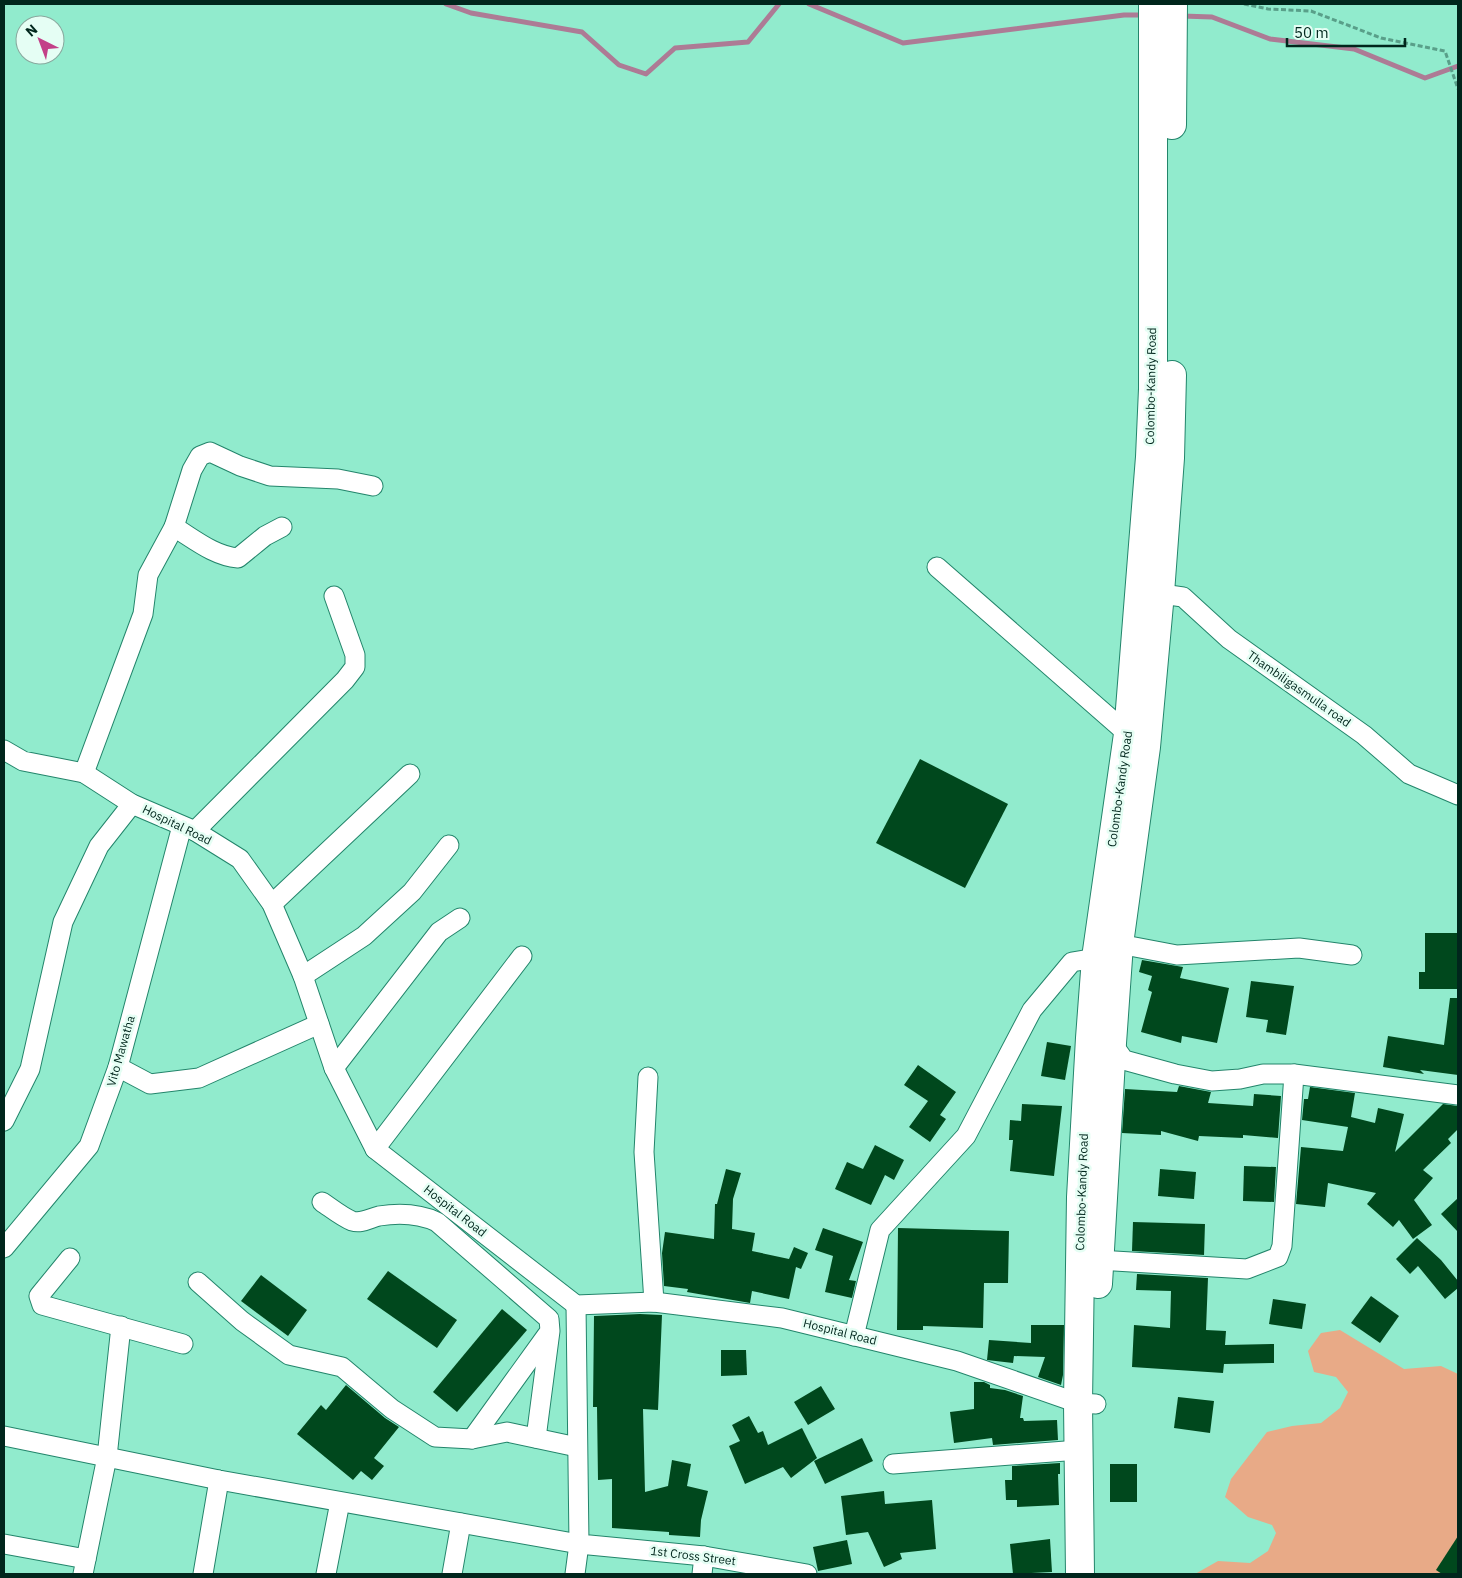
<svg xmlns="http://www.w3.org/2000/svg" width="1462" height="1578" viewBox="0 0 1462 1578" font-family="'IBM Plex Sans',sans-serif">
  <rect width="100%" height="100%" fill="#91ebcd"/>
  <!-- green -->
  <path fill="#e8aa87" d="M1340,1330L1404,1369L1441,1366L1458,1374V1574H1195L1218,1561L1250,1563L1268,1551L1276,1533L1272,1525L1248,1517L1225,1497L1231,1479L1267,1432L1292,1426L1321,1423L1340,1408L1348,1392L1336,1377L1314,1372L1308,1351L1321,1333Z"/>
  <g fill="none" stroke-linecap="round" stroke-linejoin="round">
    <!-- stream -->
    <g stroke="#ad7b95" stroke-width="5">
      <path d="M446,4L471,13L582,32L619,65L646,74L675,48L748,42L779,4"/>
      <path d="M809,4L903,43L1124,15H1146"/>
      <path d="M1182,16L1212,17L1270,39L1354,49L1425,78L1458,66"/>
    </g>
  </g>
  <!-- building -->
  <g fill="#00481d">
    <path d="M920,759L1008,804L965,888L876,843Z"/>
    <path d="M1425,933H1458V989H1419V972H1425Z"/>
    <path d="M1142,960L1183,967L1180,978L1229,988L1217,1043L1182,1036L1181,1043L1141,1032L1152,992L1148,990L1152,976L1139,972Z"/>
    <path d="M1251,981L1294,986L1286,1035L1266,1032L1268,1020L1246,1017Z"/>
    <path d="M1450,998H1458V1075L1420,1070L1424,1074L1383,1067L1388,1036L1444,1045Z"/>
    <path d="M1047,1042L1071,1046L1065,1080L1041,1076Z"/>
    <path d="M918,1065L956,1092L940,1115L946,1119L930,1142L909,1127L928,1101L904,1085Z"/>
    <path d="M1179,1086L1211,1092L1208,1103L1253,1106L1254,1094L1281,1096L1278,1138L1243,1135V1138L1199,1136L1198,1141L1161,1131V1135L1122,1133L1125,1089L1177,1092Z"/>
    <path d="M1310,1087L1355,1093L1351,1117L1375,1123L1378,1108L1404,1114L1395,1152L1443,1104L1458,1106V1129L1448,1139L1451,1143L1423,1170L1433,1178L1414,1200L1432,1225L1413,1239L1399,1220L1393,1227L1367,1204L1376,1193L1328,1183L1325,1207L1296,1204L1301,1147L1343,1151L1348,1127L1302,1120L1304,1099H1308Z"/>
    <path d="M1022,1104L1062,1106L1054,1176L1010,1171L1013,1140H1009L1010,1120L1021,1121Z"/>
    <path d="M875,1145L904,1160L894,1180L885,1175L871,1205L835,1189L847,1162L863,1169Z"/>
    <path d="M1244,1166L1276,1167L1274,1202L1243,1201Z"/>
    <path d="M726,1169L741,1173L733,1199L732,1229L755,1233L752,1251L789,1259L794,1247L808,1253L801,1269L796,1267L789,1299L752,1291L750,1303L687,1292L688,1289L664,1286L662,1253L665,1232L714,1239L715,1204H717Z"/>
    <path d="M1160,1169L1196,1172L1194,1199L1158,1196Z"/>
    <path d="M1458,1198V1232L1441,1214Z"/>
    <path d="M1133,1222L1205,1224L1204,1255L1132,1251Z"/>
    <path d="M823,1228L863,1242L849,1280L856,1281L852,1298L825,1292L833,1256L815,1250Z"/>
    <path d="M898,1228L1009,1231L1008,1283H984L983,1328L923,1326V1330H897Z"/>
    <path d="M1417,1238L1441,1260L1458,1281V1288L1445,1299L1418,1266L1410,1274L1396,1259Z"/>
    <path d="M388,1271L457,1320L437,1348L367,1299Z"/>
    <path d="M1137,1274L1208,1278L1206,1330L1226,1331L1225,1345L1274,1344V1363L1224,1364L1223,1373L1132,1367L1134,1325L1170,1328L1171,1291L1136,1290Z"/>
    <path d="M261,1275L307,1310L288,1336L241,1301Z"/>
    <path d="M1371,1296L1399,1316L1380,1343L1351,1323Z"/>
    <path d="M1273,1299L1306,1304L1302,1329L1269,1324Z"/>
    <path d="M502,1309L527,1330L457,1412L433,1392Z"/>
    <path d="M640,1314L662,1315L658,1410L643,1409L645,1492L668,1486L672,1460L691,1464L687,1486L708,1491L701,1520L700,1537L669,1535V1532L612,1528V1479L598,1480L597,1407H593L594,1316Z"/>
    <path d="M1031,1325H1064L1063,1375L1061,1385L1038,1377L1045,1357L1014,1356L1013,1363L987,1360L989,1340L1031,1343Z"/>
    <path d="M721,1350H746L747,1375L721,1376Z"/>
    <path d="M974,1382H984L990,1385V1388L1005,1390L1023,1396L1020,1418H1023L1024,1421L1057,1420L1058,1440L993,1445L992,1438L954,1443L950,1412L974,1409Z"/>
    <path d="M346,1385L385,1418L399,1427L374,1458L384,1466L372,1480L361,1471L353,1480L297,1434L321,1405L326,1410Z"/>
    <path d="M821,1386L835,1409L808,1425L794,1402Z"/>
    <path d="M1178,1397L1214,1401L1210,1433L1174,1428Z"/>
    <path d="M749,1416L758,1433L763,1431L768,1445L802,1428L817,1458L791,1478L783,1467L745,1484L729,1446L740,1441L732,1425Z"/>
    <path d="M862,1438L873,1461L825,1484L814,1461Z"/>
    <path d="M1060,1463V1474H1058L1059,1505L1017,1507V1500H1006L1005,1480H1012V1466Z"/>
    <rect x="1110" y="1464" width="27" height="38"/>
    <path d="M884,1491L885,1504L932,1500L936,1549L900,1553L902,1559L884,1567L868,1532L846,1535L841,1496Z"/>
    <path d="M1458,1536V1574H1442L1436,1570Z"/>
    <path d="M1050,1539L1052,1572L1013,1574L1010,1544Z"/>
    <path d="M847,1540L852,1564L818,1571L813,1547Z"/>
  </g>
  <g fill="none" stroke-linecap="round" stroke-linejoin="round">
    <defs>
      <g id="minor">
        <path d="M174,527C194,539 214,556 238,558L265,536L282,527"/>
        <path d="M937,567L1128,734"/>
        <path d="M1148,592L1183,597L1229,639L1364,735L1409,774L1458,795"/>
        <path d="M4,750L23,761L84,773L132,804L195,831L240,859L272,904L303,976L334,1068L375,1149L576,1305L654,1302L782,1318L957,1361L1078,1403L1096,1404"/>
        <path d="M84,773L143,614L148,575L174,527L192,470L200,456L210,452L240,466L270,476L338,479L373,486"/>
        <path d="M195,831L345,680L355,667V655L334,596"/>
        <path d="M272,904L410,774"/>
        <path d="M1119,944L1177,955L1299,948L1352,955"/>
        <path d="M303,976L364,936L412,892L449,845"/>
        <path d="M1108,1043H1112L1124,1060L1175,1074L1212,1081L1240,1079L1263,1074H1294L1458,1095"/>
        <path d="M118,1067L150,1084L199,1078L319,1024"/>
        <path d="M334,1068L439,932L460,918"/>
        <path d="M648,1077L644,1152L654,1302"/>
        <path d="M4,1121L30,1069L63,922L99,846L132,804"/>
        <path d="M375,1149L522,956"/>
        <path d="M322,1202C331,1208 342,1217 352,1221C362,1224 370,1218 379,1216C398,1213 420,1214 437,1222L549,1319L550,1331L536,1438"/>
        <path d="M4,1248L89,1146L118,1067L182,826"/>
        <path d="M70,1258L39,1296L42,1305L183,1344"/>
        <path d="M1098,1260L1247,1269L1278,1257L1282,1246L1294,1074"/>
        <path d="M198,1282L242,1321L289,1355L342,1367L392,1409L435,1437L472,1439L507,1432L577,1447"/>
        <path d="M576,1305L579,1544L704,1556L807,1574"/>
        <path d="M854,1336L880,1230L966,1136L1032,1010L1072,962L1096,958"/>
        <path d="M4,1436L219,1480L579,1544L575,1574"/>
        <path d="M472,1439L547,1335"/>
        <path d="M893,1464L1079,1450"/>
        <path d="M4,1544L86,1559"/>
        <path d="M83,1574L107,1457L121,1326"/>
        <path d="M203,1574L219,1480"/>
        <path d="M326,1574L340,1502"/>
        <path d="M452,1574L461,1523"/>
        <path d="M702,1574L704,1556"/>
      </g>
      <g id="highway">
        <path d="M1172,125L1173,4"/>
        <path d="M1098,1284L1112,1043L1119,944L1146,747L1160,593L1170,458L1172,375"/>
        <path d="M1080,1574L1078,1403L1081,1197L1090,1038L1096,958L1128,734L1150,457L1153,389V4"/>
      </g>
    </defs>
    <!-- minor casing -->
    <use href="#minor" stroke="#23856b" stroke-width="21"/>
    <!-- highway casing -->
    <use href="#highway" stroke="#23856b" stroke-width="30"/>
    <!-- path -->
    <path stroke="#599f89" stroke-width="3" stroke-dasharray="5 2.5" stroke-linecap="butt" d="M1244,4L1268,9L1311,11L1381,38L1445,51L1458,89"/>
    <!-- minor -->
    <use href="#minor" stroke="#fff" stroke-width="19"/>
    <!-- highway -->
    <use href="#highway" stroke="#fff" stroke-width="28"/>
  </g>
  <g text-anchor="middle" stroke-width="5" stroke-linejoin="round" paint-order="stroke">
    <!-- street labels -->
    <g font-size="12" fill="#00261c" stroke="#e5fef4">
      <text transform="translate(1151 386) rotate(-89)" y="4">Colombo-Kandy Road</text>
      <text transform="translate(1299 689) rotate(35)" y="4">Thambiligasmulla road</text>
      <text transform="translate(1120 789) rotate(-82)" y="4">Colombo-Kandy Road</text>
      <text transform="translate(177 825) rotate(26)" y="4">Hospital Road</text>
      <text transform="translate(121 1051) rotate(-74)" y="4">Vito Mawatha</text>
      <text transform="translate(1082 1192) rotate(-88)" y="4">Colombo-Kandy Road</text>
      <text transform="translate(455 1211) rotate(38)" y="4">Hospital Road</text>
      <text transform="translate(840 1332) rotate(14)" y="4">Hospital Road</text>
      <text transform="translate(693 1556) rotate(7)" y="4">1st Cross Street</text>
    </g>
  </g>
  <!-- border -->
  <rect width="1462" height="1578" fill="none" stroke="#00261c" stroke-width="10"/>
  <!-- north arrow -->
  <g transform="translate(40 40) rotate(318)"><circle r="24" fill="#e5fef4" stroke="#89a89e"/>
  <path d="M0-4L9 19L0 12L-9 19Z" fill="#c34088"/>
  <text y="-8" font-size="14" font-weight="bold" text-anchor="middle" fill="#00261c">N</text>
  </g>
  <!-- scale -->
  <path d="M1287 38v8h118v-8" fill="none" stroke="#00261c" stroke-width="2.5"/>
  <text x="1294" y="38" font-size="15" fill="#00261c" stroke="#e5fef4" stroke-width="4" paint-order="stroke">50 m</text>
</svg>
